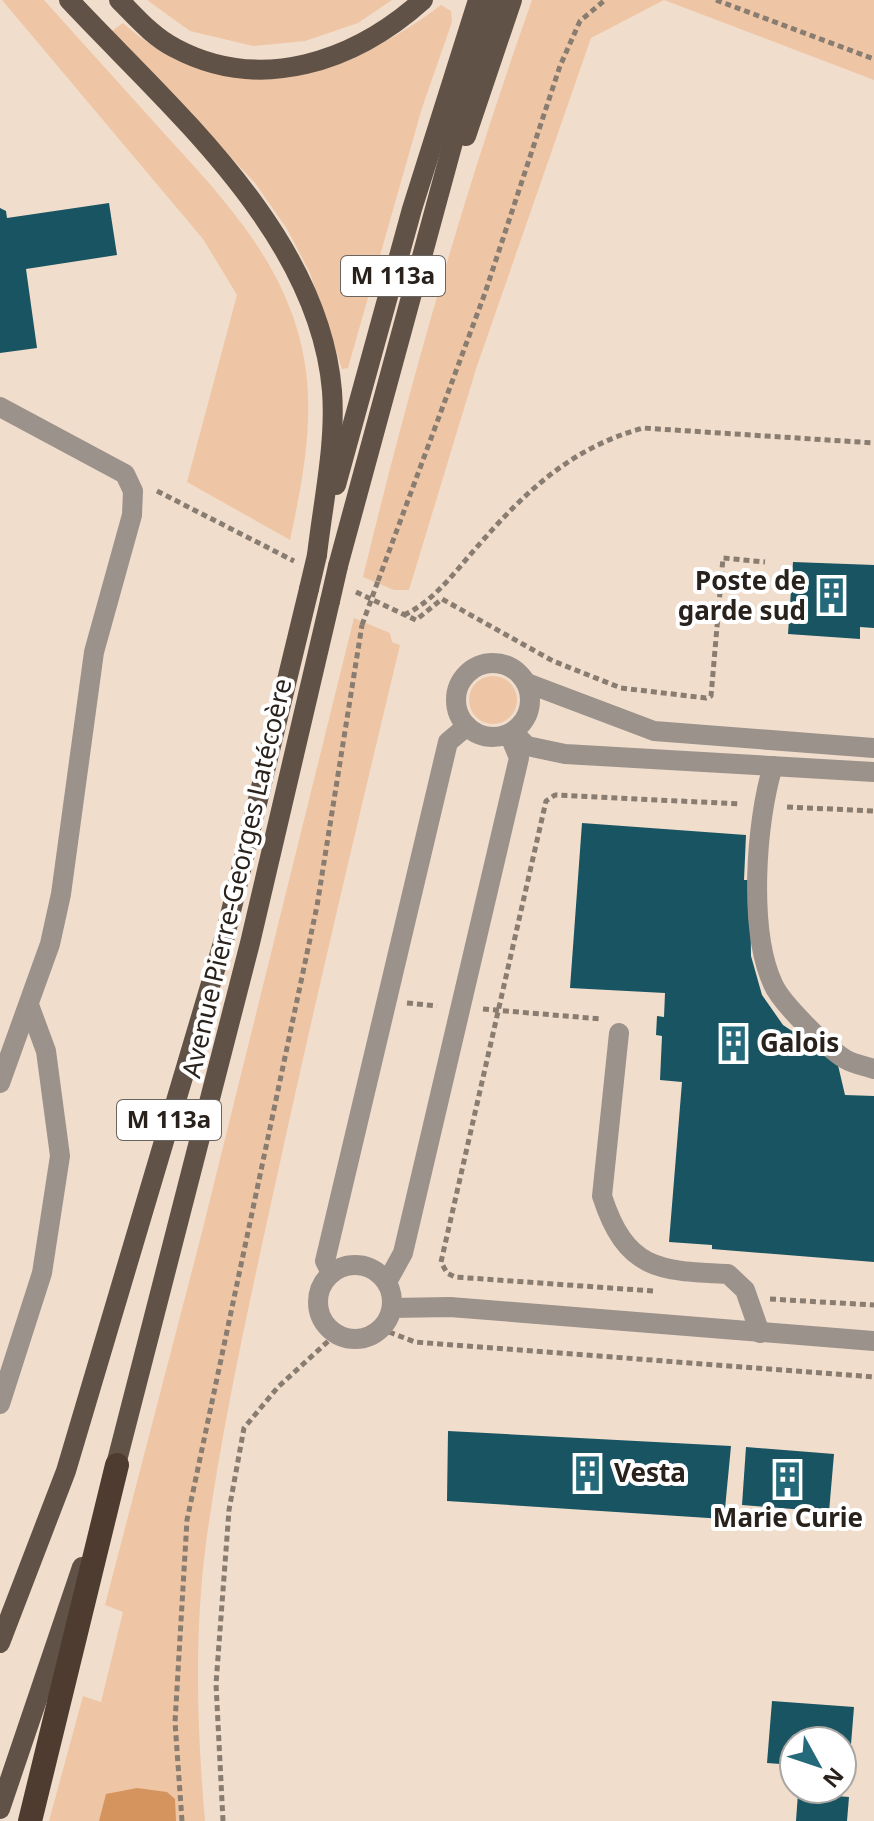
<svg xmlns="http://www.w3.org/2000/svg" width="874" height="1821" viewBox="0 0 874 1821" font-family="'Noto Sans',sans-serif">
  <rect width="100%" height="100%" fill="#f1ddcc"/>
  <!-- green -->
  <g fill="#efc6a5">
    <path d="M2,0H44C83,44 123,87 162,131C227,202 293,271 306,371C313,428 302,484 290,540L187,482L237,295L203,239Z"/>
    <path d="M147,0H392L358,23L305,41L253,46L190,31Z"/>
    <path d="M532,0H874V80L664,0L591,38L476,369L409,590H394L363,577C410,382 465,189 532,0Z"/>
    <path d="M441,5L451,11L452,22L422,108L348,368L342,369L310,273L287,229L255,183L112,31L123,23C225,114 342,80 441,5Z"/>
    <path d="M354,618L390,633L392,642L400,645C356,829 312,1014 272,1199C247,1313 222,1427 206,1543C194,1635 197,1729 205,1821H49L83,1696L101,1702L123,1612L105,1605L201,1236Z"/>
    <circle cx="493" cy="700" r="24"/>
  </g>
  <!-- forest -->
  <path fill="#d5945e" d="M137,1788L167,1792L175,1799L176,1821H99L106,1794Z"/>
  <!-- building -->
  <g fill="#185462">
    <path d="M109,203L117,255L26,269L37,348L0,353V208L6,211L7,218Z"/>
    <path d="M793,562L874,565V628L860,627V639L788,634Z"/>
    <path d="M582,823L746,835L744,880H750L751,956L762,995L783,1025L837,1061L845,1095L874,1096V1262L712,1249V1245L669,1242L682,1082L660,1080L662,1036L656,1035L657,1016L664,1017L665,993L570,988Z"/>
    <path d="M448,1431L731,1446L724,1519L447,1501Z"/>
    <path d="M746,1447L834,1454L829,1512L742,1505Z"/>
    <path d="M772,1701L854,1707L849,1769H842V1741H794V1765L767,1763Z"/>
    <path d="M798,1793L849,1797L847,1821H796Z"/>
  </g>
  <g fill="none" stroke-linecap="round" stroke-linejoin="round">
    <!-- path -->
    <g stroke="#897c70" stroke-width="5" stroke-dasharray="6 4" stroke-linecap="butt">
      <path d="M716,0L874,59"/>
      <path d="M157,491L294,561"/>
      <path d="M378,581L485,293L560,66L580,21L605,0"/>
      <path d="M356,592L416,620L442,599L553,661L621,688L706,698L711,696L723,558L765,562"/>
      <path d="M404,615C434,601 454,573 476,548C524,493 570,448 643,428L874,443"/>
      <path d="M787,807L874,811"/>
      <path d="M407,1003L437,1006"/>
      <path d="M483,1009L601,1019"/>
      <path d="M653,1291L455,1277L447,1273L441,1262L546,801L555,795L741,804"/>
      <path d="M770,1299L874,1305"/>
      <path d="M389,1332L415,1342L874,1377"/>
      <path d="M182,1821L175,1722L187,1520L317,906L362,625"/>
      <path d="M223,1821L216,1684L229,1510L244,1428L278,1387L336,1334"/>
    </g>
    <!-- minor -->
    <g stroke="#9b928c" stroke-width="20">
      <path d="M0,407L125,474L133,491L132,515L94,652L61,894L50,944L0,1083"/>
      <circle cx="493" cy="700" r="37"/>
      <path d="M527,683L654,731L874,748"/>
      <path d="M513,732L527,746L565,754L874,772"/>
      <path d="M773,766C756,821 748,930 773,984C781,1003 827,1048 845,1059C853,1064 865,1066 874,1069"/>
      <path d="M619,1033L602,1196C626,1270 658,1271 728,1274L745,1290L760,1333"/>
      <circle cx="355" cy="1302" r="37"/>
      <path d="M331,1273L325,1261L448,742L467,726"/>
      <path d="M387,1282L403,1253L519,758L509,734"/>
      <path d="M392,1308L450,1307L874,1341"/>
      <path d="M0,1404L42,1273L60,1156L46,1051L29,1005"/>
    </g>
    <!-- major -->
    <g stroke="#615247" stroke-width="20">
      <path d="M69,0C170,108 319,233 332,391C336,444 323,502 317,555"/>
      <path d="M119,0C136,17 153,37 175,48C261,94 355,61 423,0"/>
      <path d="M466,136L512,0"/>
      <path d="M336,485L412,209L478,0"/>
      <path d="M338,566L477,54L495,0"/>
      <path d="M112,1480L250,943L330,601"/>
      <path d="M0,1643L66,1471L225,936L309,589"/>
      <path d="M0,1809L82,1567"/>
    </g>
    <!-- highway -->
    <path stroke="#4d3c2f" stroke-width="24" d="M30,1821L117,1465"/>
    <!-- path-bridge -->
    <path stroke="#897c70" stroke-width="5" stroke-dasharray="6 4" stroke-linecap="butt" d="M362,625L378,581"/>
    <!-- major-bridge -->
    <g stroke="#615247" stroke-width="20">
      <path d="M309,589L317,555"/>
      <path d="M330,601L338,566"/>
    </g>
  </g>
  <!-- icons -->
  <defs>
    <symbol id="building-bare" viewBox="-9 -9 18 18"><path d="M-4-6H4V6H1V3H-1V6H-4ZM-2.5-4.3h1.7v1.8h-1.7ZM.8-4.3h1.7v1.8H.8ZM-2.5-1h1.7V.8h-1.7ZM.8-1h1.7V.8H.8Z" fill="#246a7a" stroke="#fff" stroke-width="2.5" paint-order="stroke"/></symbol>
  </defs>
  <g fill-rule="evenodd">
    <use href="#building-bare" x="806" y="570" width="51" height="51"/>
    <use href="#building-bare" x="708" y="1018" width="51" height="51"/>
    <use href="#building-bare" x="562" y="1448" width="51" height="51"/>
    <use href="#building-bare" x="762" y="1454" width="51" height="51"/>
  </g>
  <g text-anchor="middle" stroke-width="8" stroke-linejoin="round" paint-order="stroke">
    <!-- shield labels -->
    <g fill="#fff" stroke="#69645f" stroke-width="2">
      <rect x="341" y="256" width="104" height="40" rx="6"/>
      <rect x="117" y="1100" width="104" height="40" rx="6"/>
    </g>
    <g font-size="24" font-weight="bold" fill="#29211b">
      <text x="393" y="284">M 113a</text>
      <text x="169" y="1128">M 113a</text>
    </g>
    <!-- poi labels -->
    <g font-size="26" font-weight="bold" fill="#29211b" stroke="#fff" text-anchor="start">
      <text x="806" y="590" text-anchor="end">Poste de<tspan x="806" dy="30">garde sud</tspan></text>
      <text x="760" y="1052">Galois</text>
      <text x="614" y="1482">Vesta</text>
      <text x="788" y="1527" text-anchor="middle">Marie Curie</text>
    </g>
    <!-- street labels -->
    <g font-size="26" fill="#29211b" stroke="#fff">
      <text transform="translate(237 878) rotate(-77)" y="9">Avenue Pierre-Georges Latécoère</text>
    </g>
  </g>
  <!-- north arrow -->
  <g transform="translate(818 1765) rotate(130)"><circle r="38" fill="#ffffff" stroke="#a9a6a4" stroke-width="2"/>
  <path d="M0-6L14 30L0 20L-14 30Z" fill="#246a7a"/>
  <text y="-12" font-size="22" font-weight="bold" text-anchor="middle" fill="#29211b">N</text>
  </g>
</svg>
